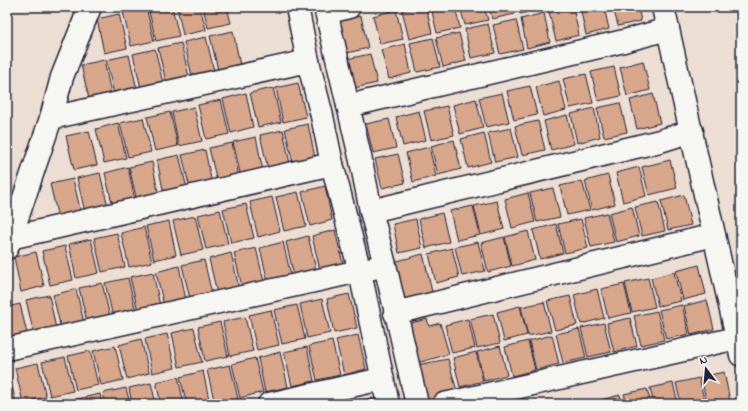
<svg xmlns="http://www.w3.org/2000/svg" width="748" height="411" viewBox="0 0 748 411" font-family="'Indie Flower',sans-serif">
  <rect width="100%" height="100%" fill="#edded3"/>
  <filter id="ink" filterUnits="userSpaceOnUse"><feTurbulence type="fractalNoise" baseFrequency=".025" numOctaves="2"/><feDisplacementMap in="SourceGraphic" scale="8" xChannelSelector="R" yChannelSelector="G"/><feConvolveMatrix kernelMatrix="1 2 1 2 8 2 1 2 1" color-interpolation-filters="sRGB"/></filter>
  <g filter="url(#ink)">
    <!-- building -->
    <g fill="#d8a78b" stroke="#22223b">
      <path d="M146,7L154,41L131,46L123,12Z"/>
      <path d="M148,7H172L179,36L156,41Z"/>
      <path d="M177,7H200L206,30L183,35Z"/>
      <path d="M203,7H227L231,23L208,28Z"/>
      <path d="M414,7H426L432,33L409,39L402,10Z"/>
      <path d="M431,7H455L460,28L437,33Z"/>
      <path d="M460,7H484L488,20L465,25Z"/>
      <path d="M489,7H513L515,14L492,19Z"/>
      <path d="M518,7H543V8L520,14Z"/>
      <path d="M569,7H573L579,35L556,41L549,12Z"/>
      <path d="M580,7H604L609,29L586,35Z"/>
      <path d="M613,7H638L641,21L618,26Z"/>
      <path d="M396,10L403,39L380,44L373,16Z"/>
      <path d="M544,13L550,42L527,48L521,19Z"/>
      <path d="M119,14L127,48L104,53L97,19Z"/>
      <path d="M361,16L368,48L343,54L336,22Z"/>
      <path d="M516,20L523,49L500,54L493,25Z"/>
      <path d="M488,24L495,53L471,58L465,29Z"/>
      <path d="M233,31L240,65L218,70L210,36Z"/>
      <path d="M459,33L466,61L443,67L436,38Z"/>
      <path d="M206,37L214,71L192,76L184,42Z"/>
      <path d="M433,38L440,67L417,72L410,43Z"/>
      <path d="M181,43L189,77L166,82L158,48Z"/>
      <path d="M405,44L411,73L389,79L381,50Z"/>
      <path d="M155,49L163,83L141,88L133,54Z"/>
      <path d="M370,54L377,83L354,88L347,59Z"/>
      <path d="M129,55L137,89L114,94L106,60Z"/>
      <path d="M104,60L111,94L89,99L81,65Z"/>
      <path d="M643,61L650,90L627,96L620,67Z"/>
      <path d="M614,67L621,96L598,101L591,72Z"/>
      <path d="M586,74L593,103L570,108L563,79Z"/>
      <path d="M559,81L566,110L543,116L536,87Z"/>
      <path d="M298,83L306,117L283,122L276,88Z"/>
      <path d="M530,86L537,115L514,120L507,91Z"/>
      <path d="M273,88L281,122L258,127L250,93Z"/>
      <path d="M246,93L253,127L231,133L223,99Z"/>
      <path d="M502,93L509,122L486,127L479,98Z"/>
      <path d="M653,94L660,123L637,129L630,100Z"/>
      <path d="M476,99L483,128L460,134L453,105Z"/>
      <path d="M221,100L229,134L206,139L198,105Z"/>
      <path d="M620,103L627,132L604,137L597,108Z"/>
      <path d="M447,106L454,135L431,140L424,111Z"/>
      <path d="M194,107L202,141L179,146L172,112Z"/>
      <path d="M594,108L600,137L577,143L571,114Z"/>
      <path d="M419,111L426,140L403,146L396,117Z"/>
      <path d="M170,112L178,146L155,151L147,117Z"/>
      <path d="M567,115L574,144L551,150L544,121Z"/>
      <path d="M143,118L151,152L128,157L120,123Z"/>
      <path d="M389,119L396,148L373,153L366,124Z"/>
      <path d="M538,121L545,150L522,155L515,126Z"/>
      <path d="M118,123L126,158L104,163L96,129Z"/>
      <path d="M308,124L315,158L293,163L285,129Z"/>
      <path d="M511,128L518,157L495,162L488,133Z"/>
      <path d="M283,130L290,164L268,169L260,135Z"/>
      <path d="M89,131L97,165L74,170L66,136Z"/>
      <path d="M484,133L491,162L468,168L461,139Z"/>
      <path d="M256,137L263,171L241,177L233,142Z"/>
      <path d="M454,140L461,169L438,175L431,146Z"/>
      <path d="M232,143L239,177L217,182L209,148Z"/>
      <path d="M429,147L436,176L413,182L406,153Z"/>
      <path d="M205,150L212,184L190,189L182,155Z"/>
      <path d="M398,154L405,183L382,188L375,159Z"/>
      <path d="M179,155L187,189L164,194L157,160Z"/>
      <path d="M670,160L677,188L649,195L642,167Z"/>
      <path d="M152,162L159,196L137,201L129,167Z"/>
      <path d="M128,167L135,201L113,207L105,173Z"/>
      <path d="M639,167L646,196L623,202L616,173Z"/>
      <path d="M100,173L108,207L85,212L77,178Z"/>
      <path d="M608,175L615,204L592,210L585,181Z"/>
      <path d="M73,179L81,213L58,218L50,184Z"/>
      <path d="M582,181L590,210L567,215L560,186Z"/>
      <path d="M325,186L332,220L310,226L302,192Z"/>
      <path d="M553,188L560,217L537,222L530,193Z"/>
      <path d="M298,192L306,226L284,231L276,197Z"/>
      <path d="M528,193L535,222L512,228L505,199Z"/>
      <path d="M684,195L691,225L668,230L661,201Z"/>
      <path d="M272,197L280,231L258,237L250,202Z"/>
      <path d="M497,201L504,229L481,235L474,206Z"/>
      <path d="M658,202L665,231L642,236L635,207Z"/>
      <path d="M246,204L254,238L231,243L223,209Z"/>
      <path d="M473,206L480,235L457,240L450,211Z"/>
      <path d="M632,207L639,236L616,242L609,213Z"/>
      <path d="M220,210L228,244L206,249L198,215Z"/>
      <path d="M442,213L449,242L426,248L419,219Z"/>
      <path d="M607,213L614,242L591,247L584,218Z"/>
      <path d="M195,216L203,250L181,255L173,221Z"/>
      <path d="M416,219L422,248L399,253L393,224Z"/>
      <path d="M581,219L588,248L565,253L558,224Z"/>
      <path d="M169,221L176,255L154,260L146,226Z"/>
      <path d="M556,224L563,253L540,259L533,230Z"/>
      <path d="M144,227L152,262L129,267L121,233Z"/>
      <path d="M335,230L343,264L320,270L312,236Z"/>
      <path d="M528,231L535,260L512,266L505,237Z"/>
      <path d="M117,233L125,267L102,272L94,238Z"/>
      <path d="M308,236L316,270L294,276L286,242Z"/>
      <path d="M504,237L511,266L488,272L481,243Z"/>
      <path d="M91,239L99,273L76,278L69,244Z"/>
      <path d="M283,242L291,276L268,282L260,248Z"/>
      <path d="M478,242L485,271L462,276L455,247Z"/>
      <path d="M65,246L73,280L50,285L42,251Z"/>
      <path d="M256,248L264,282L242,287L234,253Z"/>
      <path d="M452,248L459,277L436,283L429,254Z"/>
      <path d="M36,252L44,286L21,292L14,257Z"/>
      <path d="M231,253L239,288L217,293L209,259Z"/>
      <path d="M423,254L433,296L397,305L394,262Z"/>
      <path d="M204,260L212,294L190,299L182,265Z"/>
      <path d="M699,265L706,294L683,300L676,271Z"/>
      <path d="M179,266L186,300L164,306L156,272Z"/>
      <path d="M153,272L160,306L138,311L130,277Z"/>
      <path d="M674,272L681,301L658,306L651,278Z"/>
      <path d="M128,278L136,312L113,317L105,283Z"/>
      <path d="M648,278L655,307L632,312L625,283Z"/>
      <path d="M102,283L110,317L87,322L79,288Z"/>
      <path d="M624,284L631,313L608,318L601,289Z"/>
      <path d="M76,289L84,323L61,329L53,295Z"/>
      <path d="M597,289L604,318L581,324L574,295Z"/>
      <path d="M349,294L357,328L334,333L327,299Z"/>
      <path d="M49,295L56,329L34,334L26,300Z"/>
      <path d="M570,296L577,325L555,330L547,301Z"/>
      <path d="M322,299L330,333L307,338L300,304Z"/>
      <path d="M707,300L714,329L691,335L684,306Z"/>
      <path d="M544,302L551,331L528,336L521,307Z"/>
      <path d="M20,304L28,338L7,342V307Z"/>
      <path d="M297,305L305,339L282,344L274,310Z"/>
      <path d="M682,305L689,334L666,339L659,310Z"/>
      <path d="M520,306L527,335L504,341L497,312Z"/>
      <path d="M271,310L279,345L257,350L249,315Z"/>
      <path d="M657,311L664,340L641,345L634,316Z"/>
      <path d="M493,314L500,343L477,348L470,319Z"/>
      <path d="M245,317L253,351L230,356L223,322Z"/>
      <path d="M630,318L637,346L614,352L607,323Z"/>
      <path d="M427,319L429,326L440,323L449,354L417,363L407,324Z"/>
      <path d="M468,319L475,348L452,353L445,325Z"/>
      <path d="M220,322L228,356L205,361L198,327Z"/>
      <path d="M604,323L611,352L588,357L581,328Z"/>
      <path d="M194,328L202,362L179,367L172,333Z"/>
      <path d="M579,329L586,358L563,363L556,334Z"/>
      <path d="M167,334L175,368L152,373L145,339Z"/>
      <path d="M358,335L366,369L344,375L336,340Z"/>
      <path d="M552,335L559,364L536,370L529,341Z"/>
      <path d="M141,339L149,373L127,379L119,345Z"/>
      <path d="M332,341L340,375L317,380L309,346Z"/>
      <path d="M528,341L535,370L512,376L505,347Z"/>
      <path d="M115,346L123,380L101,385L93,351Z"/>
      <path d="M500,346L507,375L484,381L477,352Z"/>
      <path d="M307,347L314,381L292,386L284,352Z"/>
      <path d="M90,351L98,385L76,390L68,356Z"/>
      <path d="M280,352L288,387L265,392L258,358Z"/>
      <path d="M476,352L483,381L460,387L453,358Z"/>
      <path d="M65,357L73,391L50,396L42,362Z"/>
      <path d="M255,358L263,392L240,398L232,364Z"/>
      <path d="M448,359L458,395L427,402L417,365Z"/>
      <path d="M38,363L46,397L23,402L15,368Z"/>
      <path d="M230,365L238,399L215,404L207,370Z"/>
      <path d="M203,371L210,404H187L180,377Z"/>
      <path d="M7,372H9L16,404H7Z"/>
      <path d="M724,372L730,401L716,404H707L701,377Z"/>
      <path d="M178,377L184,404H161L156,382Z"/>
      <path d="M699,378L705,404H681L676,383Z"/>
      <path d="M151,383L156,404H132L129,388Z"/>
      <path d="M673,383L678,404H654L650,388Z"/>
      <path d="M126,388L130,404H106L103,393Z"/>
      <path d="M647,389L651,404H627L624,394Z"/>
      <path d="M100,394L102,404H78L77,399Z"/>
      <path d="M620,395L623,404H598L597,401Z"/>
      <path d="M372,398L374,404H350V403Z"/>
      <path d="M73,400L74,404H58Z"/>
    </g>
    <g fill="none" stroke-linecap="round" stroke-linejoin="round">
      <defs>
        <g id="street">
          <path d="M297,7L308,61L322,116L332,164L360,272L388,404"/>
          <path d="M325,7L361,161L371,211L385,265L417,404"/>
          <path d="M663,7L741,355"/>
          <path d="M327,13L349,7"/>
          <path d="M348,106L624,41L668,29"/>
          <path d="M51,118L308,61"/>
          <path d="M371,211L660,141L692,131"/>
          <path d="M10,238L332,164"/>
          <path d="M7,248L51,118L62,77L90,7"/>
          <path d="M395,313L714,235"/>
          <path d="M7,349L373,268"/>
          <path d="M269,404L382,379"/>
          <path d="M444,404L737,338"/>
        </g>
      </defs>
      <!-- street casing -->
      <use href="#street" stroke="#22223b" stroke-width="25"/>
      <!-- street -->
      <use href="#street" stroke="#f6f6f2" stroke-width="22"/>
    </g>
  </g>
  <!-- margin -->
  <rect width="748" height="411" fill="none" stroke="#f6f6f2" stroke-width="24"/>
  <rect x="12" y="12" width="724" height="387" fill="none" stroke="#22223b" stroke-width="1.5" filter="url(#ink)"/>
  <!-- north arrow -->
  <g transform="translate(706 369) rotate(344)" stroke="#f6f6f2" stroke-width="3" paint-order="stroke">
  <path d="M0-3L7 15L0 10L-7 15Z" fill="#22223b"/>
  <text y="-6" font-size="11" font-weight="bold" text-anchor="middle" fill="#22223b">N</text>
  </g>
</svg>
